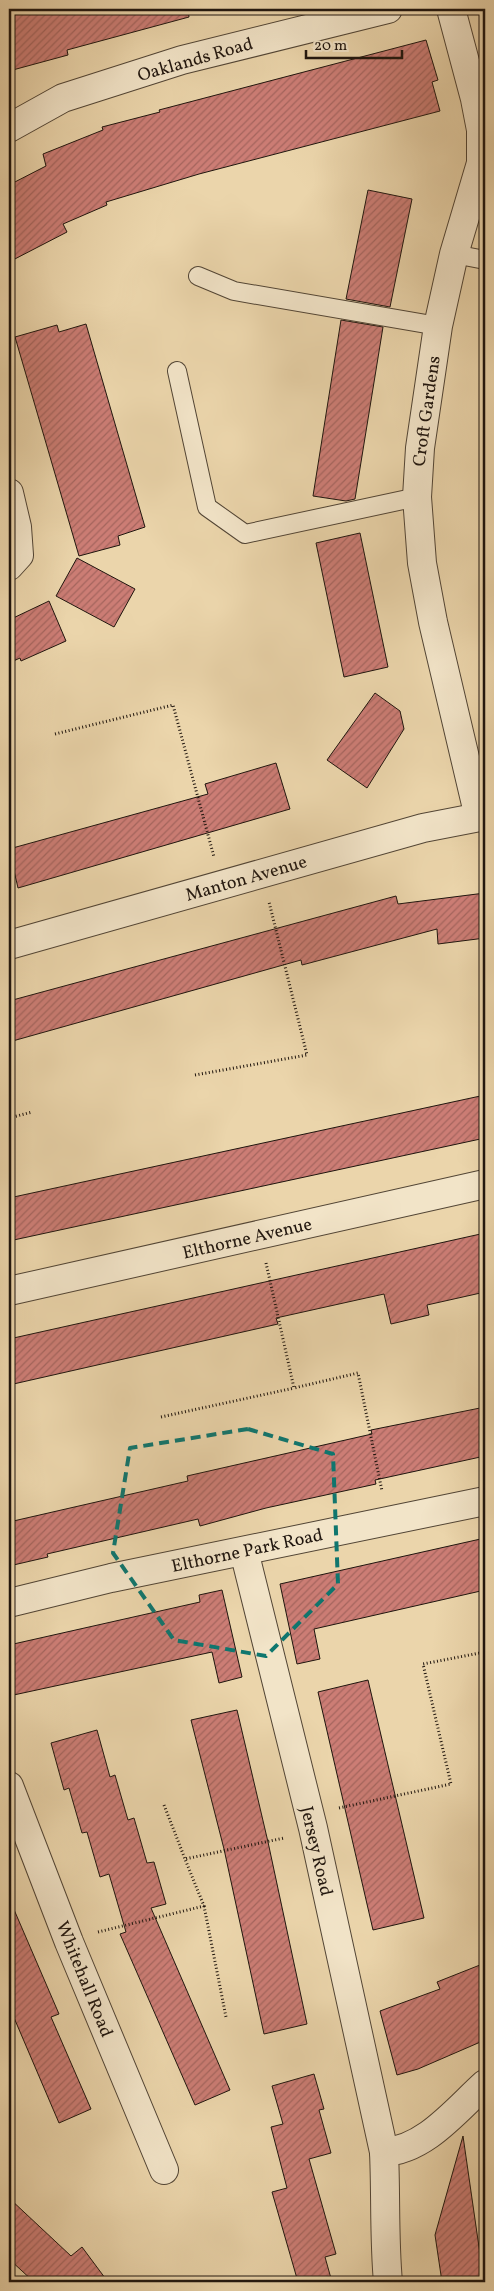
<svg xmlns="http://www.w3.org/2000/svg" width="494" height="2291" viewBox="0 0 494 2291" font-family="Vollkorn,serif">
  <defs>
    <pattern id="building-hatch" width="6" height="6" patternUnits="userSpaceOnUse" patternTransform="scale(1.25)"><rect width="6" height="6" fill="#cc7d75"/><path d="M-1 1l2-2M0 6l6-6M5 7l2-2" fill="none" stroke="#a5655e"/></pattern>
  </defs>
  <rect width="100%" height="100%" fill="#ebd5ab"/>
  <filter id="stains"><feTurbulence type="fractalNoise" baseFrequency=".004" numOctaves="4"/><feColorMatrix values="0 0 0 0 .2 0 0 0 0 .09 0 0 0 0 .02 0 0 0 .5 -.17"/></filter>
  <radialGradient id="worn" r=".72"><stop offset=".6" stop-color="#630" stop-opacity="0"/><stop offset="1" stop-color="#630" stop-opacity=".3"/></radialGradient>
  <!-- building -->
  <g fill="url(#building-hatch)" stroke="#1f150e">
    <path d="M9,9H188L189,17L67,50L68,55L9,71Z"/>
    <path d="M426,40L438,80L432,82L440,111L199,174L106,202L107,205L63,224L67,232L9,262V185L46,166L43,154L103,130L102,127L160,112L159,110Z"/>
    <path d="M368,190L412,199L390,307L346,299Z"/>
    <path d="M341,320L383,327L355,499L346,501L313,496Z"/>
    <path d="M86,324L145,527L118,536L120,545L79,556L15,337L57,325L59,332Z"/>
    <path d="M360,533L388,667L344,677L316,543Z"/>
    <path d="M77,558L135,589L114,627L56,596Z"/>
    <path d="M49,601L66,641L21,661L20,658L9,663V620Z"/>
    <path d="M375,693L400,711L404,729L367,788L327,760Z"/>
    <path d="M276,763L290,809L18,888L9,849L208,794L205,784Z"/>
    <path d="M485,893V938L438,944L437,929L302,965L301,960L9,1042V1001L396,896L398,904Z"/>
    <path d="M485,1095V1138L9,1241V1198Z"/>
    <path d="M485,1233V1292L427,1305L429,1315L391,1324L384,1294L276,1318L278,1324L9,1385V1339Z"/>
    <path d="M485,1407V1456L375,1480L376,1484L266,1508L200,1526L198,1519L47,1554L48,1557L9,1566V1522L188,1481L187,1476L372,1434L371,1430Z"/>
    <path d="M485,1538V1590L314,1629L320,1659L297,1664L280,1584Z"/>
    <path d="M222,1590L242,1677L219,1683L212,1652L9,1696V1645L200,1602L199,1595Z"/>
    <path d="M368,1680L424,1918L373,1930L318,1692Z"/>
    <path d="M237,1710L268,1842L307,2024L264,2034L224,1849L191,1720Z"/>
    <path d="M97,1730L110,1777L115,1775L128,1820L134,1818L147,1863L154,1862L166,1904L151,1908L230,2090L195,2105L120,1934L126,1932L109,1874L100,1877L87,1832L82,1833L69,1788L64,1790L51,1743Z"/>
    <path d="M9,1898L59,2014L51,2017L91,2109L59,2123L9,2006Z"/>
    <path d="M485,1963V2040L418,2069L397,2075L380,2011L440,1989L437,1982Z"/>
    <path d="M314,2074L324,2109L319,2110L331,2153L309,2159L336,2254L325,2257L332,2282H298L272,2192L287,2188L271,2127L283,2124L272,2086Z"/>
    <path d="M463,2136L484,2282H442L435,2235Z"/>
    <path d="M9,2198L71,2256L82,2247L108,2282H34L9,2259Z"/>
  </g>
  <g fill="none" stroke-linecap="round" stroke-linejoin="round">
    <defs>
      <g id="service">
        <path d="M454,254L485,260"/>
        <path d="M198,276L234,291L438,326"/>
        <path d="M177,371L207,507L245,534L417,497"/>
      </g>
      <g id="minor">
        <path d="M451,9L475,99L481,130V163L454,254L438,326L420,448L417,497L422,563L433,622L479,817"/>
        <path d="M9,128L63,98L182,60L388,9"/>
        <path d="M9,493L17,527L19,555L9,566"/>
        <path d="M9,945L423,828L485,816"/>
        <path d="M9,1291L485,1184"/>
        <path d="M244,1551L313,1828L384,2152"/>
        <path d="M9,1603L111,1578L485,1501"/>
        <path d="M9,1786L69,1942L164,2170"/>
        <path d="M388,2282C384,2239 386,2196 384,2152C425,2150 456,2110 485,2084"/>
      </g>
    </defs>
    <!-- service casing -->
    <use href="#service" stroke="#524535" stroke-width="20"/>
    <!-- minor casing -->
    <use href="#minor" stroke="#524535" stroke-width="30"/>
    <!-- path -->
    <g stroke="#1f150e" stroke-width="3" stroke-dasharray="1 2.5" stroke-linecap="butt">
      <path d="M55,734L173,705L214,857"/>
      <path d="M195,1075L307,1055L269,902"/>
      <path d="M9,1118L32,1112"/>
      <path d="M266,1263L294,1388L358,1373L382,1491"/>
      <path d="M161,1417L294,1388"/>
      <path d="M164,1805L185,1859"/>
      <path d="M339,1808L451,1784L423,1664L485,1652"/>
      <path d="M204,1906L226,2017"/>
      <path d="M98,1932L204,1906L185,1859L284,1838"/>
    </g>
    <!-- service -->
    <use href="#service" stroke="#f2e4c8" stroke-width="18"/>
    <!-- minor -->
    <use href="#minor" stroke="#f2e4c8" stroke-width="28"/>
  </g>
  <!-- marked area -->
  <path fill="none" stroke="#0f766e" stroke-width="4" stroke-dasharray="10 6" stroke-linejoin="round" d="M248,1429L333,1454L338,1584L266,1656L174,1640L113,1553L130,1448Z"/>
  <g text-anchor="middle" stroke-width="5" stroke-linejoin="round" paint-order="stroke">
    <!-- street labels -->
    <g font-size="18" fill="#1f150e" stroke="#f2e4c8">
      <text transform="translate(195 59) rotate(-16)" y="6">Oaklands Road</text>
      <text transform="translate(426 411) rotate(-82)" y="6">Croft Gardens</text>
      <text transform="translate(246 878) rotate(-16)" y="6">Manton Avenue</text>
      <text transform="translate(247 1238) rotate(-13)" y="6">Elthorne Avenue</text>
      <text transform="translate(247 1550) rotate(-12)" y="6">Elthorne Park Road</text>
      <text transform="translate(317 1851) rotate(77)" y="6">Jersey Road</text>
      <text transform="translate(85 1979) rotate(68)" y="6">Whitehall Road</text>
    </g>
  </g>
  <!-- margin -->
  <rect width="494" height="2291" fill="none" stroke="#ebd5ab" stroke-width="30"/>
  <rect x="10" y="10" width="474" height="2271" fill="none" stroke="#1f150e" stroke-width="2.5"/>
  <rect x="15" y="15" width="464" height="2261" fill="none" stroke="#1f150e"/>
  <!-- scale -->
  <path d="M306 50v8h96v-8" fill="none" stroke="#1f150e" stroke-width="2.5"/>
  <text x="314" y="50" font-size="15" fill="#1f150e" stroke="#f2e4c8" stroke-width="4" paint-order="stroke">20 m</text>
  <rect width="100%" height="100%" filter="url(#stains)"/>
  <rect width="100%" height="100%" fill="url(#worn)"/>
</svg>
